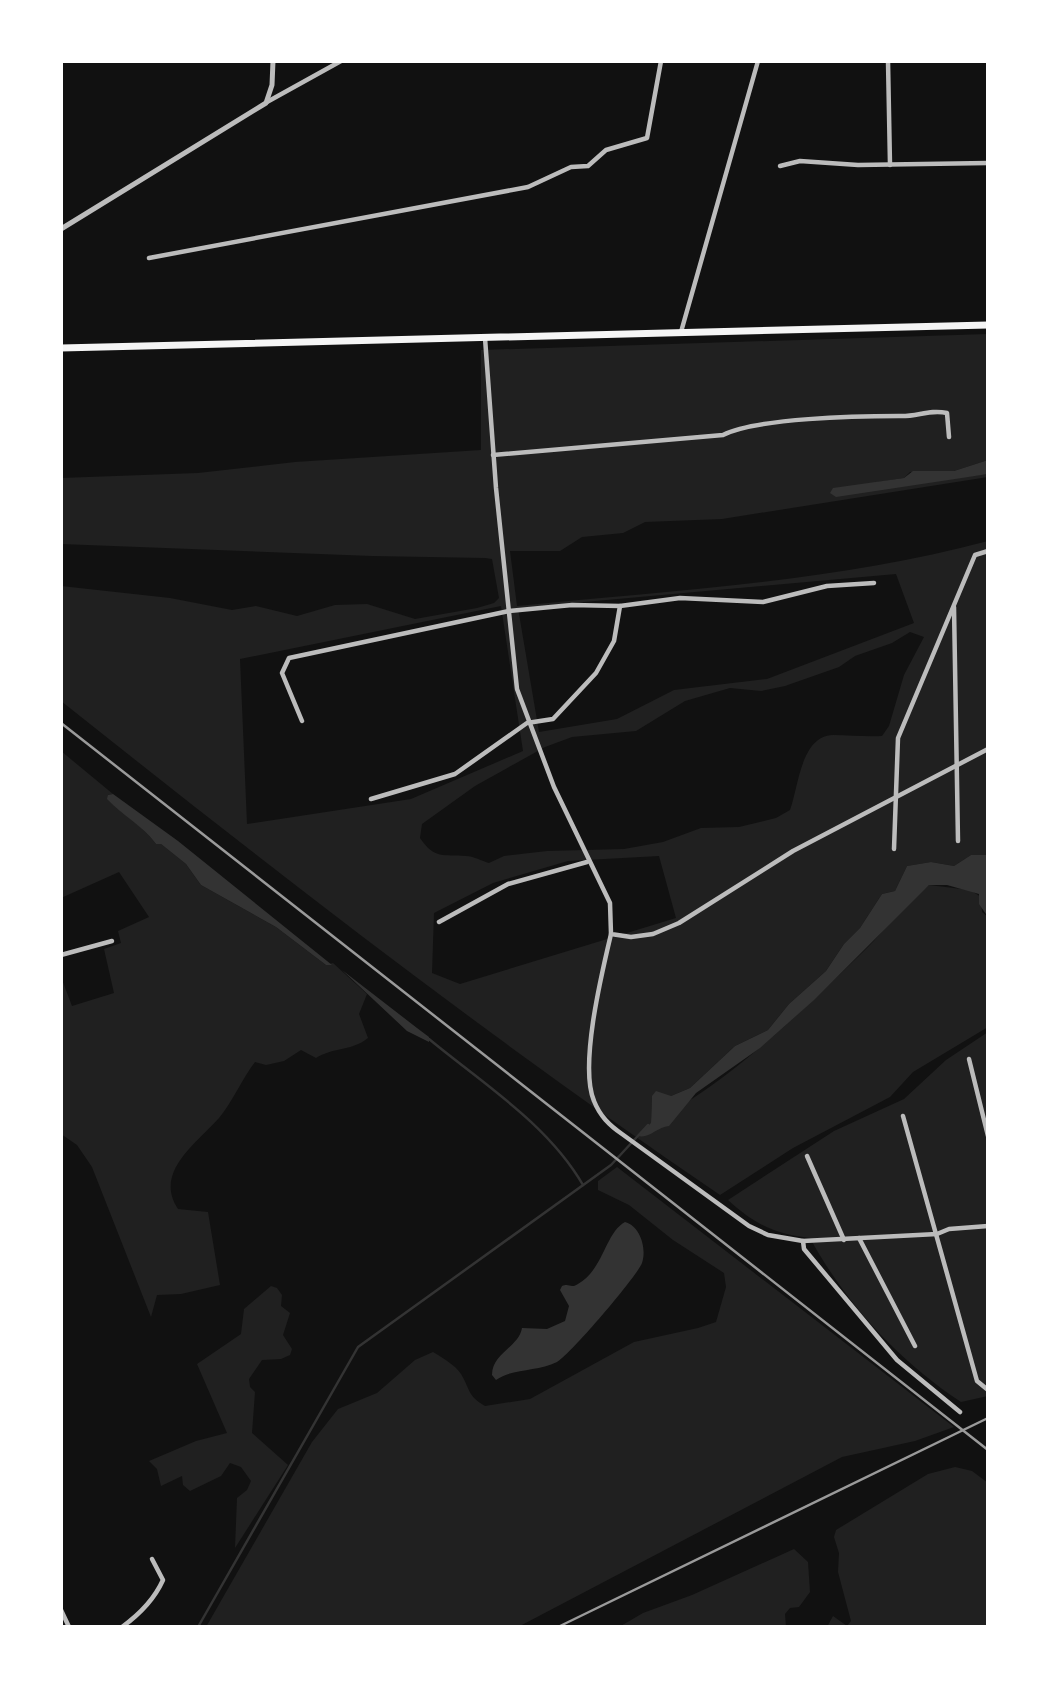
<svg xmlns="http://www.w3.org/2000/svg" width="1049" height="1688" viewBox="0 0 1049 1688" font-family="'Source Sans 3',sans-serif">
  <rect width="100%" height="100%" fill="#111"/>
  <!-- green -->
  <g fill="#202020" fill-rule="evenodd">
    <path d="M988,334V460L954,471L910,472L904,478L878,482H922L988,474V477L722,519L645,522L623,533L582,537L560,551H510L517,606C674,590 835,582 988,541V855H971L954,866L931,862L907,866L895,891L882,894L860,928L844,944L826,971L789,1004L768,1030L735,1046L690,1088L671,1096L652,1097L651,1123C728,1084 803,1010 865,950C887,928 905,903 929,885L970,890L981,897L982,912L988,917V1027L913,1072L890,1097L793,1148L720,1195C492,1040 276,872 61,701V586L170,598L232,610L256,606L297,616L335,605L367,604L415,619L477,608L494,603L499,598L492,559L485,558L372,556L61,544V478L198,473L295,462L481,450V350ZM896,574L914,623L767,679L674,690L617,719L539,732L518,608ZM501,606L523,751L411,799L247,824L240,659ZM910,632L924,637L904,675L889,726L882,736C865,737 849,735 833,735C801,736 799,785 790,810L776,818L739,827L701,828L663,842L624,849L547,851L504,856L489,863C482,861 473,856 466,856C443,854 435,860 420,838L422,824L475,786L545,747L572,737L636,731L685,701L730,688L761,691L785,686L839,667L855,656L892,643ZM659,856L676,918L460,984L432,973L434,913L493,883L568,861Z"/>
    <path d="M61,751L113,794L108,795C121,815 142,824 156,844H161L186,864L201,885L276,927L326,965L333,963L367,994L359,1014L368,1038C352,1051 334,1047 316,1058L301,1050L284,1061L266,1065L255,1062C242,1079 233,1101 219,1118C198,1142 153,1172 178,1209L208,1212L220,1285L181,1294L157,1295L151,1317L92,1167L77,1145L61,1134V977L72,1006L114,993L104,949L121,943L118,931L149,917L119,872L61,898Z"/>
    <path d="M988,1032V1396L961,1402C899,1361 846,1304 810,1238C775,1234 754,1224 728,1200L834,1131L904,1099L946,1060Z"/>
    <path d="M617,1167L954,1427L915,1441L842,1457L518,1627H206L312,1442L338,1409L377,1393L415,1360L433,1352C443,1358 455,1365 461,1374C471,1391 467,1395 485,1406L530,1399L634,1342L698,1328L716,1322L726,1287L724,1273L673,1240L629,1205L598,1190V1181Z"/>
    <path d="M271,1286L277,1288L282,1295L281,1306L290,1313L283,1335L292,1349L290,1355L281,1359L262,1360L249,1379L250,1387L255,1392L252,1433L288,1465L235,1548L237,1498L247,1490L251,1481L241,1467L230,1463L221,1476L190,1491L183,1485L182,1476L161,1486L157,1469L149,1461L196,1441L227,1433L197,1364L241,1334L244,1309Z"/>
    <path d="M955,1467L972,1471L988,1483V1627H827L833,1616L847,1626L851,1621L838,1572L839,1553L834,1537L836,1530L928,1474Z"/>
    <path d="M794,1549L808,1562L810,1592L799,1607L790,1608L785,1614L786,1627H619L643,1613L692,1595Z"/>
  </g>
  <!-- water -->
  <g fill="#333">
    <path d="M988,460V474L836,497L830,493L833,488L904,478L913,471H954Z"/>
    <path d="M113,794L178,841L332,965H326L276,927L201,885L186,864L161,844H156C142,825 123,816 107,799L108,795Z"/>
    <path d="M971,855H988V917L979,904V894L947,885H929L814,1000L760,1048L696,1093L669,1126C657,1127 649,1139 638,1136L651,1123L652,1096L656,1091L671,1096L690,1088L735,1046L768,1030L789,1004L826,971L844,944L860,928L882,894L895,891L907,866L931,862L954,866Z"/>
    <path d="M342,970L417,1028L429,1037V1042L407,1031Z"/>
    <path d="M625,1222C640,1226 647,1248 642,1263C638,1275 570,1355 557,1362C537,1372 513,1368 496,1380L492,1375C492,1353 519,1347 522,1328L547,1329L565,1321L569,1306L560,1290L562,1286C570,1283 570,1289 578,1284C604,1269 605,1233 625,1222Z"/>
  </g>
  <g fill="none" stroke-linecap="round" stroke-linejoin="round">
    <!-- stream -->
    <g stroke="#333" stroke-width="2.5">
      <path d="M429,1039C482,1083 548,1124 583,1185"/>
      <path d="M198,1627L358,1347L611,1165L648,1125"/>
    </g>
    <!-- minor -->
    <g stroke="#bcbcbc" stroke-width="4.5">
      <path d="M888,61L890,165"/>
      <path d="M267,102L341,61"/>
      <path d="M780,166L800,161L858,165L988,163"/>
      <path d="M149,258L528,187L571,167L588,166L606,150L647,138L661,61"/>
      <path d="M681,332L758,61"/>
      <path d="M485,338L496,488L517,689L554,787L610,903L611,934L631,937L653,934L679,923L793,851L988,749"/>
      <path d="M493,455L723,435C757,418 858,416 899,416C917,417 929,409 947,413L949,437"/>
      <path d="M954,607L958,841"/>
      <path d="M302,721L282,673L289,658L509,611L572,605L620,606L680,598L763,602L827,586L874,583"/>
      <path d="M371,799L455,774L527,723L553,719L596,673L614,641L620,606"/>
      <path d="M894,849L898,738L975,555L988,551"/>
      <path d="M439,922L508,884L587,862"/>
      <path d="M611,934C602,972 579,1066 594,1101C600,1116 609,1125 622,1134L749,1226L768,1235L803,1241L937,1234L949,1229L988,1226"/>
      <path d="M61,955L112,941"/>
      <path d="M969,1059L988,1136"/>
      <path d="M903,1116L977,1381L988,1390"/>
      <path d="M807,1156L844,1240"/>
      <path d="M859,1238L915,1346"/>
      <path d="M803,1241L804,1249L897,1360L960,1412"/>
      <path d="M61,1610L69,1627"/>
      <path d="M122,1627C140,1614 154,1600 163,1580L152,1559"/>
    </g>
    <!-- tertiary -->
    <path stroke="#bcbcbc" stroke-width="5" d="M61,229L266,103L272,85L273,61"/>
    <!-- trunk -->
    <path stroke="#f5f5f5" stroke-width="7" d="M61,348L988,325"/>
    <!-- rail -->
    <g stroke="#9a9a9a" stroke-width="2.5">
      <path d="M61,723L988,1450"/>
      <path d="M558,1627L988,1418"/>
    </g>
  </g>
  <!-- border -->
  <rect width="1049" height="1688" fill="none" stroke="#ffffff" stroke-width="126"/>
</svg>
